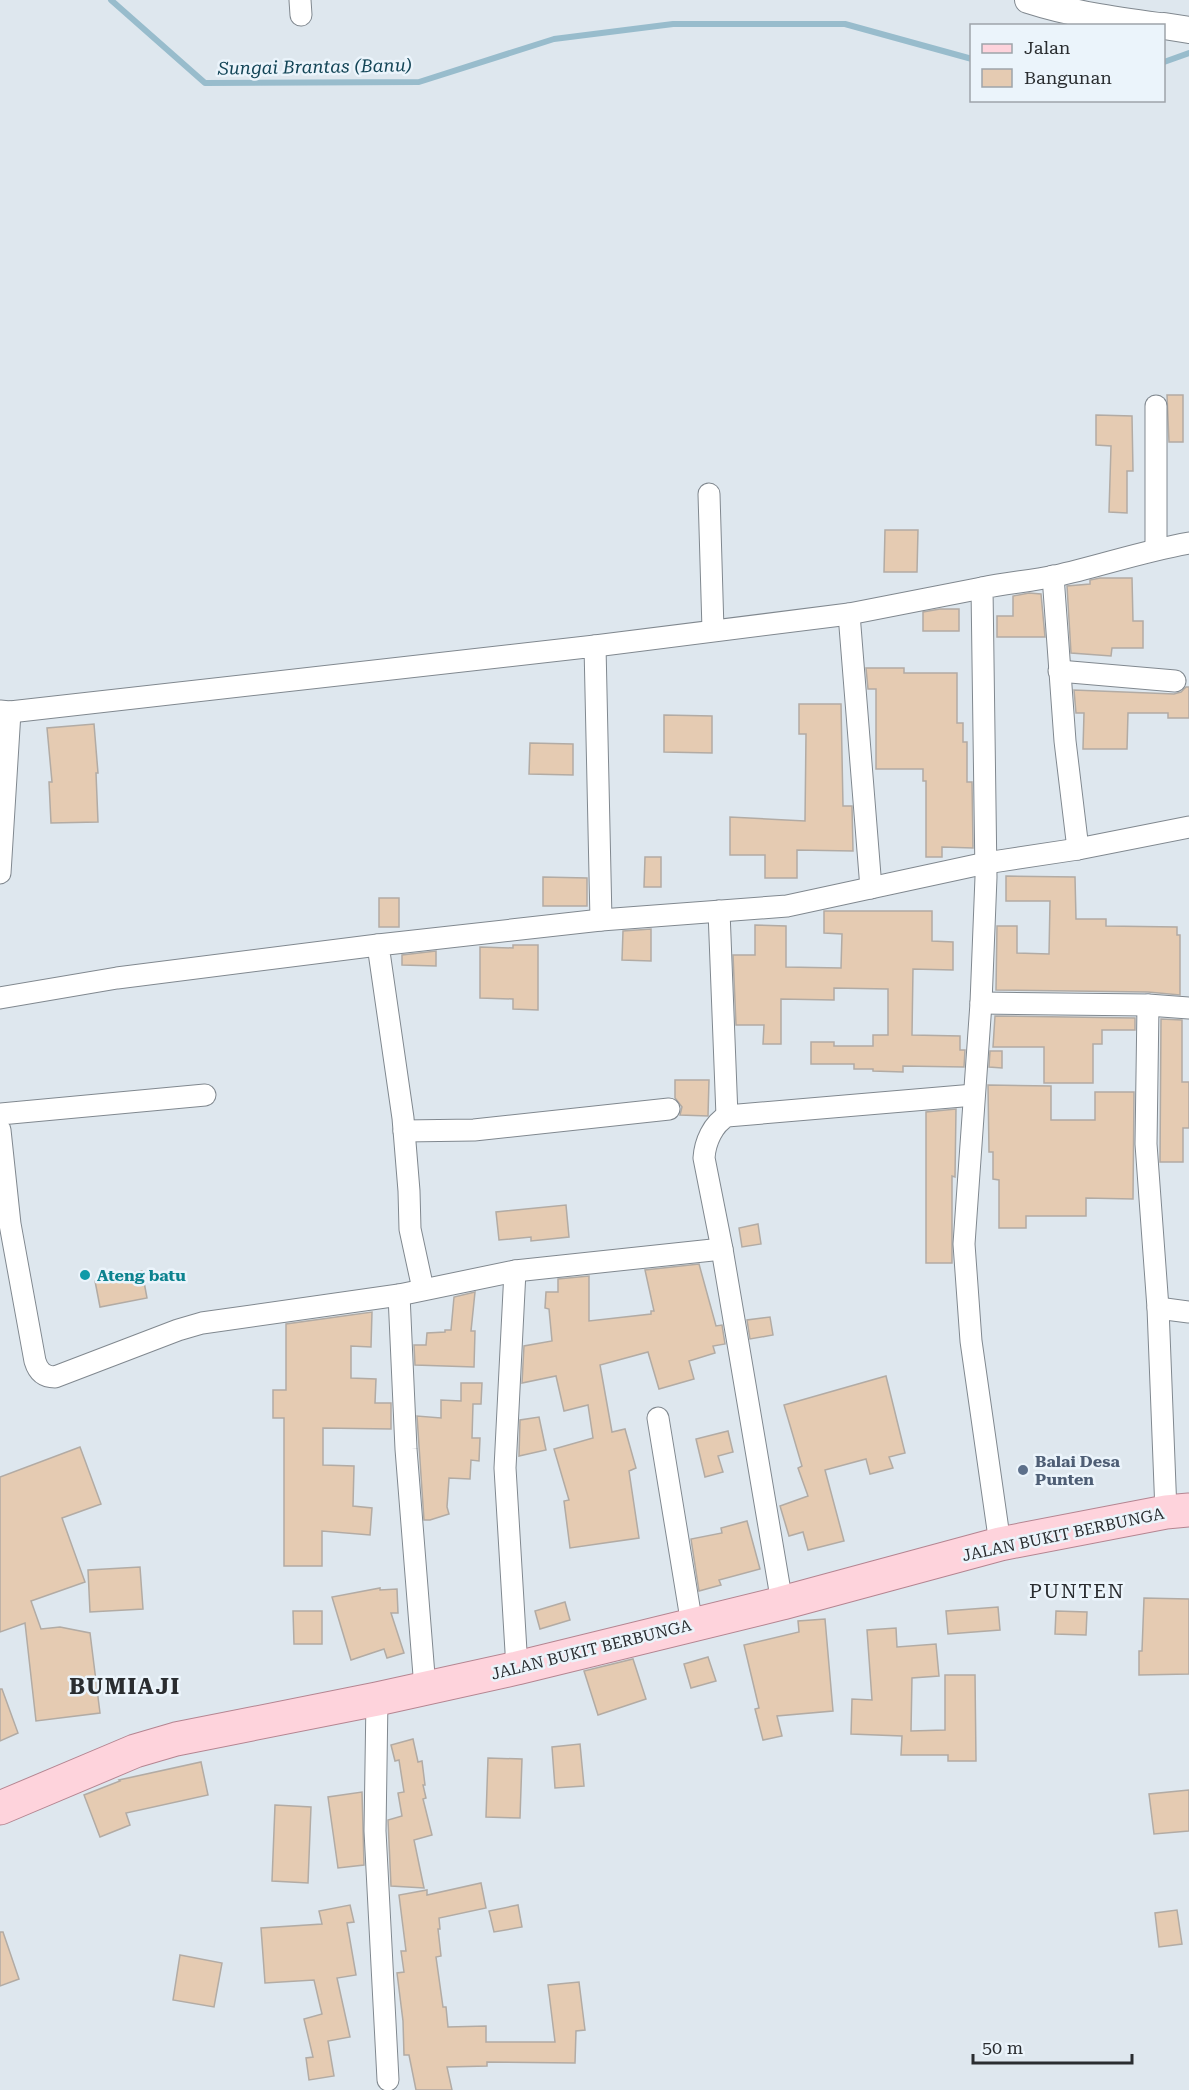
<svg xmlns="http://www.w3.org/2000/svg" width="1189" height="2090" viewBox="0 0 1189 2090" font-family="'Roboto Serif',serif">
  <rect width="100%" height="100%" fill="#dee7ee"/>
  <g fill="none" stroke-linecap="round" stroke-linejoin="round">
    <!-- stream -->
    <g stroke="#98bccc" stroke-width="6">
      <path d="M111,0L205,83L419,82L554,39L673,24H845L972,59"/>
      <path d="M1164,62L1189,53"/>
    </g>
  </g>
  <!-- building -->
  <g fill="#e5cbb2" stroke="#b2aba4" stroke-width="1.5">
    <path d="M1167,395H1183V442H1169Z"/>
    <path d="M1096,415L1132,416L1133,471H1127V513L1109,512L1111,446L1096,445Z"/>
    <path d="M885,530H918L917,572H884Z"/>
    <path d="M1100,578H1132L1133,621H1143V648H1112L1111,656L1071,653L1067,586L1090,584V580Z"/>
    <path d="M1029,593L1041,594L1045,637H997V616H1013V596Z"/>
    <path d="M940,609H959V631H923V612Z"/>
    <path d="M866,668H904V673H957V723H963V742H967V782H972L973,848L942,847V857H926V781H923V769H876V689H868Z"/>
    <path d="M1186,687H1189V718H1168V713H1128L1127,749H1083L1084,713H1076L1074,690L1174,694L1181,692Z"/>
    <path d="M799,704H841L843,806H852L853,851L797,850V878H765V855H730V817L805,821L806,734H799Z"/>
    <path d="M664,715L712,716V753L664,752Z"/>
    <path d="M94,724L98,773H96L98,822L51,823L49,782H52L47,728Z"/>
    <path d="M530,743L573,744V775L529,774Z"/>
    <path d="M645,857H661V887H644Z"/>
    <path d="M1006,876L1075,877L1076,919H1106V926L1177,927V935H1180V995L1148,992L996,990L997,926H1017V953L1049,954L1050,901H1006Z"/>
    <path d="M543,877L587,878V906H543Z"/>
    <rect x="379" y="898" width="20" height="29"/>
    <path d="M824,911H932V941L953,942V970L913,969L912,1035L960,1036V1050H965L964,1067L903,1066V1072L873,1071V1069H854V1064H811V1042H834V1046H873V1035H888V989L834,988V1000L781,999V1044H763L764,1025H736L733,955H755V925L786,926V967L841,968L842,934L824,933Z"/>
    <path d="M651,929V961L622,960L623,931Z"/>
    <path d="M513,945H538V1010L513,1009V999L480,998V947L513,948Z"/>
    <path d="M436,951V966L402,965V955Z"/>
    <path d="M995,1016L1135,1018V1030H1102V1044H1093V1083H1044V1047H993Z"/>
    <path d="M1161,1019L1182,1020V1082H1189V1128H1183V1162H1160Z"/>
    <path d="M990,1051H1002V1068L989,1067Z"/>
    <path d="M675,1080H709L708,1116L680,1115L682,1107L675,1098Z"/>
    <path d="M988,1085L1051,1086V1120H1095V1092H1134L1133,1199L1086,1198V1216H1026V1228H999V1180L993,1179V1152H989Z"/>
    <path d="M956,1109L955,1177L952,1176V1263H926V1112Z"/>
    <path d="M566,1205L569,1237L531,1241V1237L499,1240L496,1212Z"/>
    <path d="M758,1224L761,1244L742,1247L739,1228Z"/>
    <path d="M699,1264L716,1326L722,1325L725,1344L713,1346L715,1353L689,1361L694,1379L659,1389L648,1352L600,1365L612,1432L625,1429L636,1468L629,1471L639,1538L570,1548L564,1501L569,1500L554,1449L593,1438L588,1405L564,1411L556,1376L522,1383L524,1346L552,1341L549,1309L545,1308L546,1292H558V1279L589,1276V1321L651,1314V1311H654L645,1270Z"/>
    <path d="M142,1271L147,1298L100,1307L95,1281Z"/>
    <path d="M475,1292L471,1331H475L474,1367L415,1365L414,1345H426L427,1333L445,1332V1330H451L454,1297Z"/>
    <path d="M372,1312L371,1347L351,1346V1378L376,1379L375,1403H391V1429L323,1428V1465L354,1466L353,1506L372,1508L370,1535L322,1531V1566H284V1418H273V1390H286V1324Z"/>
    <path d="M770,1317L773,1335L750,1339L747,1320Z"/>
    <path d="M886,1376L905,1453L889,1457L893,1468L870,1474L866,1459L825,1470L844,1541L808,1550L803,1532L789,1536L780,1506L808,1496L798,1468L802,1466L784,1405Z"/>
    <path d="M461,1383H482L481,1404H473L472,1438H480L479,1461L471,1460L470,1479L449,1478L447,1507L449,1514L430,1520H424L417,1416L441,1418V1400L461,1401Z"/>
    <path d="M539,1417L546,1450L519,1456L520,1420Z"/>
    <path d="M728,1431L733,1452L718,1456L723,1472L705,1477L696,1439Z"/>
    <path d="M80,1447L101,1504L62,1518L85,1582L31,1601L41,1629L60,1627L90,1633L100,1713L36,1721L25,1623L0,1632V1477Z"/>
    <path d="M747,1521L760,1569L719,1580L721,1585L699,1591L691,1539L722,1533L721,1528Z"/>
    <path d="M140,1567L143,1609L90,1612L88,1570Z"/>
    <path d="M380,1588V1590L397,1589L398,1613H391L404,1653L387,1658L384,1649L351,1660L332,1597Z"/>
    <path d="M1144,1598L1189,1599V1674L1139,1675V1651H1142Z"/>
    <path d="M565,1602L570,1620L540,1629L535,1611Z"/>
    <path d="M998,1607L1000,1630L948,1634L946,1611Z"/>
    <path d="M293,1611H322V1644H294Z"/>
    <path d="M1056,1611L1087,1612L1086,1635L1055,1634Z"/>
    <path d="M825,1619L833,1711L777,1716L782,1736L763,1740L755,1709L759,1708L744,1645L799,1632L798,1621Z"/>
    <path d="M896,1628L897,1647L936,1644L939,1676L912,1678L911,1731L945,1730V1675H975L976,1761H948V1755H901L902,1736L851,1734L852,1699L872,1700L867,1630Z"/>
    <path d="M708,1657L716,1681L691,1688L684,1664Z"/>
    <path d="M633,1659L646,1699L598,1715L584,1671Z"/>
    <path d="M0,1689H2L18,1733L0,1741Z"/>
    <path d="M413,1739L418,1762L422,1761L425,1785H423L426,1798L423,1799L432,1835L414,1840L424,1888L391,1886L388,1820L402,1816L398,1793L404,1792L399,1760L395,1761L391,1745Z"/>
    <path d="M580,1744L584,1786L555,1788L552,1747Z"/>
    <path d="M488,1758L522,1759L520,1818L486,1817Z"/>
    <path d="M201,1762L208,1795L126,1813L130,1825L100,1837L84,1795L120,1781L119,1780Z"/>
    <path d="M1189,1790V1831L1154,1834L1149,1794Z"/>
    <path d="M362,1792L364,1865L338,1868L328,1797Z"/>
    <path d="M275,1805L311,1807L308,1883L272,1881Z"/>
    <path d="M481,1883L486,1908L439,1918L440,1929H438L441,1956L436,1957L443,2007H446L448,2027L486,2026V2042H555L548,1985L579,1982L585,2030L576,2031L575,2063L487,2062V2066L447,2067L452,2090H416L409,2055H404L403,2021L397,1973L404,1972L401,1951H406L399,1895L427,1890V1895Z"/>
    <path d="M350,1905L354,1922L347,1923L356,1975L337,1978L350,2037L328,2041L334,2076L309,2080L306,2058L313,2057L304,2019L322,2014L314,1980L265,1983L261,1928L322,1924L319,1911Z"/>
    <path d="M518,1905L522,1927L494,1932L489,1911Z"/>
    <path d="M1177,1910L1182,1944L1159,1947L1155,1913Z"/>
    <path d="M0,1932H3L19,1979L0,1986Z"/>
    <path d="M180,1955L222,1963L214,2007L173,2000Z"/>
  </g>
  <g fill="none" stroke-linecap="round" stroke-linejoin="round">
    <defs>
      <g id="minor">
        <path d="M300,0L301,15"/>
        <path d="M1156,406V548"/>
        <path d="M709,494L713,630"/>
        <path d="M1053,576L1065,741L1078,849"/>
        <path d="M849,614L871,888"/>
        <path d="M595,646L849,614L982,588"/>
        <path d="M1059,671L1175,681"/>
        <path d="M0,711L10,712L595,646L601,920"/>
        <path d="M0,873L10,712"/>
        <path d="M719,911L727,1116"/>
        <path d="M0,998L117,978L378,945"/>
        <path d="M981,1003L1148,1005L1189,1008"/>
        <path d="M1148,1005L1146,1144L1158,1308L1166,1512"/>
        <path d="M0,1114L205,1095"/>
        <path d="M0,1130L10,1224L35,1361C38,1371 44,1377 55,1377L178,1330L202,1323L399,1295L515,1271L722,1249"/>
        <path d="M404,1131L474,1130L669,1109"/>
        <path d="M515,1271L505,1468L517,1668"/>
        <path d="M423,1289L410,1229L409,1191L403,1118L378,945L601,920L787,906L986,863L1078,849L1189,827"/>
        <path d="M399,1295L406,1449L425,1688"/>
        <path d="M1158,1308L1189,1312"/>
        <path d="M658,1418L692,1625"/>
        <path d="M1000,1544L971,1341L964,1244L981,1003L986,877L982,588C1006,583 1031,581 1055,576C1100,566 1143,551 1189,543"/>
        <path d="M782,1603L722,1249L704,1158C705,1142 713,1124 727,1116L974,1095"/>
        <path d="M377,1699L375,1831L388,2080"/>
      </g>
      <g id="tertiary">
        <path d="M1028,0C1071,14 1115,20 1159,26"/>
        <path d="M1164,26L1189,30"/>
      </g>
      <path id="primary" d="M0,1808L135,1751L176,1739L377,1699L517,1668L782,1603L1000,1544L1166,1512L1189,1510"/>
    </defs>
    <!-- minor casing -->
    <use href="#minor" stroke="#80888f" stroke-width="23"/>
    <!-- tertiary casing -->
    <use href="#tertiary" stroke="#80888f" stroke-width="28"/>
    <!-- primary casing -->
    <use href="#primary" stroke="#b48591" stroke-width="35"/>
    <!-- minor -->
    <use href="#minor" stroke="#fff" stroke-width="21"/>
    <!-- tertiary -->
    <use href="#tertiary" stroke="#fff" stroke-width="26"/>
    <!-- primary -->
    <use href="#primary" stroke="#fed3dc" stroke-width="33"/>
  </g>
  <!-- markers -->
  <circle fill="#0f9aa8" stroke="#ebf4fb" stroke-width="2" cx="85" cy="1275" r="6"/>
  <circle fill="#5c6f8a" stroke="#ebf4fb" stroke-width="2" cx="1023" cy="1470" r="6"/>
  <g text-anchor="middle" stroke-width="5" stroke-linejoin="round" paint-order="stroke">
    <!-- culture labels -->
    <g font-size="16" font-weight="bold" fill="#0d838f" stroke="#ebf4fb" text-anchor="start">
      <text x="97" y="1281">Ateng batu</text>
    </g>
    <!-- service labels -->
    <g font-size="16" font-weight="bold" fill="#4e5e75" stroke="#ebf4fb" text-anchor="start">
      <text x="1035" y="1467">Balai Desa<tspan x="1035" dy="18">Punten</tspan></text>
    </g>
    <!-- street labels -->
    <g font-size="16" fill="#2a2d30" stroke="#ebf4fb">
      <text transform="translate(1063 1534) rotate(-12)" y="6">JALAN BUKIT BERBUNGA</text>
      <text transform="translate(591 1649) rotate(-14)" y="6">JALAN BUKIT BERBUNGA</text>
    </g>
    <!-- water labels -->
    <g font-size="18" font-style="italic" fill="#134557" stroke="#ebf4fb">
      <text transform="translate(315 67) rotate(-1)" y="6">Sungai Brantas (Banu)</text>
    </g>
    <!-- quarter labels -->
    <g font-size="20" letter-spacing="1.5" fill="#2a2d30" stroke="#ebf4fb">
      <text x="1077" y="1598">PUNTEN</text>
    </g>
    <!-- district labels -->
    <g font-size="22" font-weight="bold" letter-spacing="1.5" fill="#2a2d30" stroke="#ebf4fb">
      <text x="125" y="1694">BUMIAJI</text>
    </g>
  </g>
  <!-- legend -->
  <rect x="970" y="24" width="195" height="78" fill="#ebf4fb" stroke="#9ea4aa" stroke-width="1.5"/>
  <rect x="982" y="44" width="30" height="9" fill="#fed3dc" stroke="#9ea4aa" stroke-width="1.5"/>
  <text x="1024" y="54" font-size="18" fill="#2a2d30">Jalan</text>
  <rect x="982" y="69" width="30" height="18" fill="#e5cbb2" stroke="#9ea4aa" stroke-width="1.5"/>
  <text x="1024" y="84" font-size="18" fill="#2a2d30">Bangunan</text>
  <!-- scale -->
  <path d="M973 2054v9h159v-9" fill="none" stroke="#2a2d30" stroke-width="3"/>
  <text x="982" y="2054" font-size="18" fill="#2a2d30" stroke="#ebf4fb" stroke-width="4.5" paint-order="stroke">50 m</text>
</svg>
